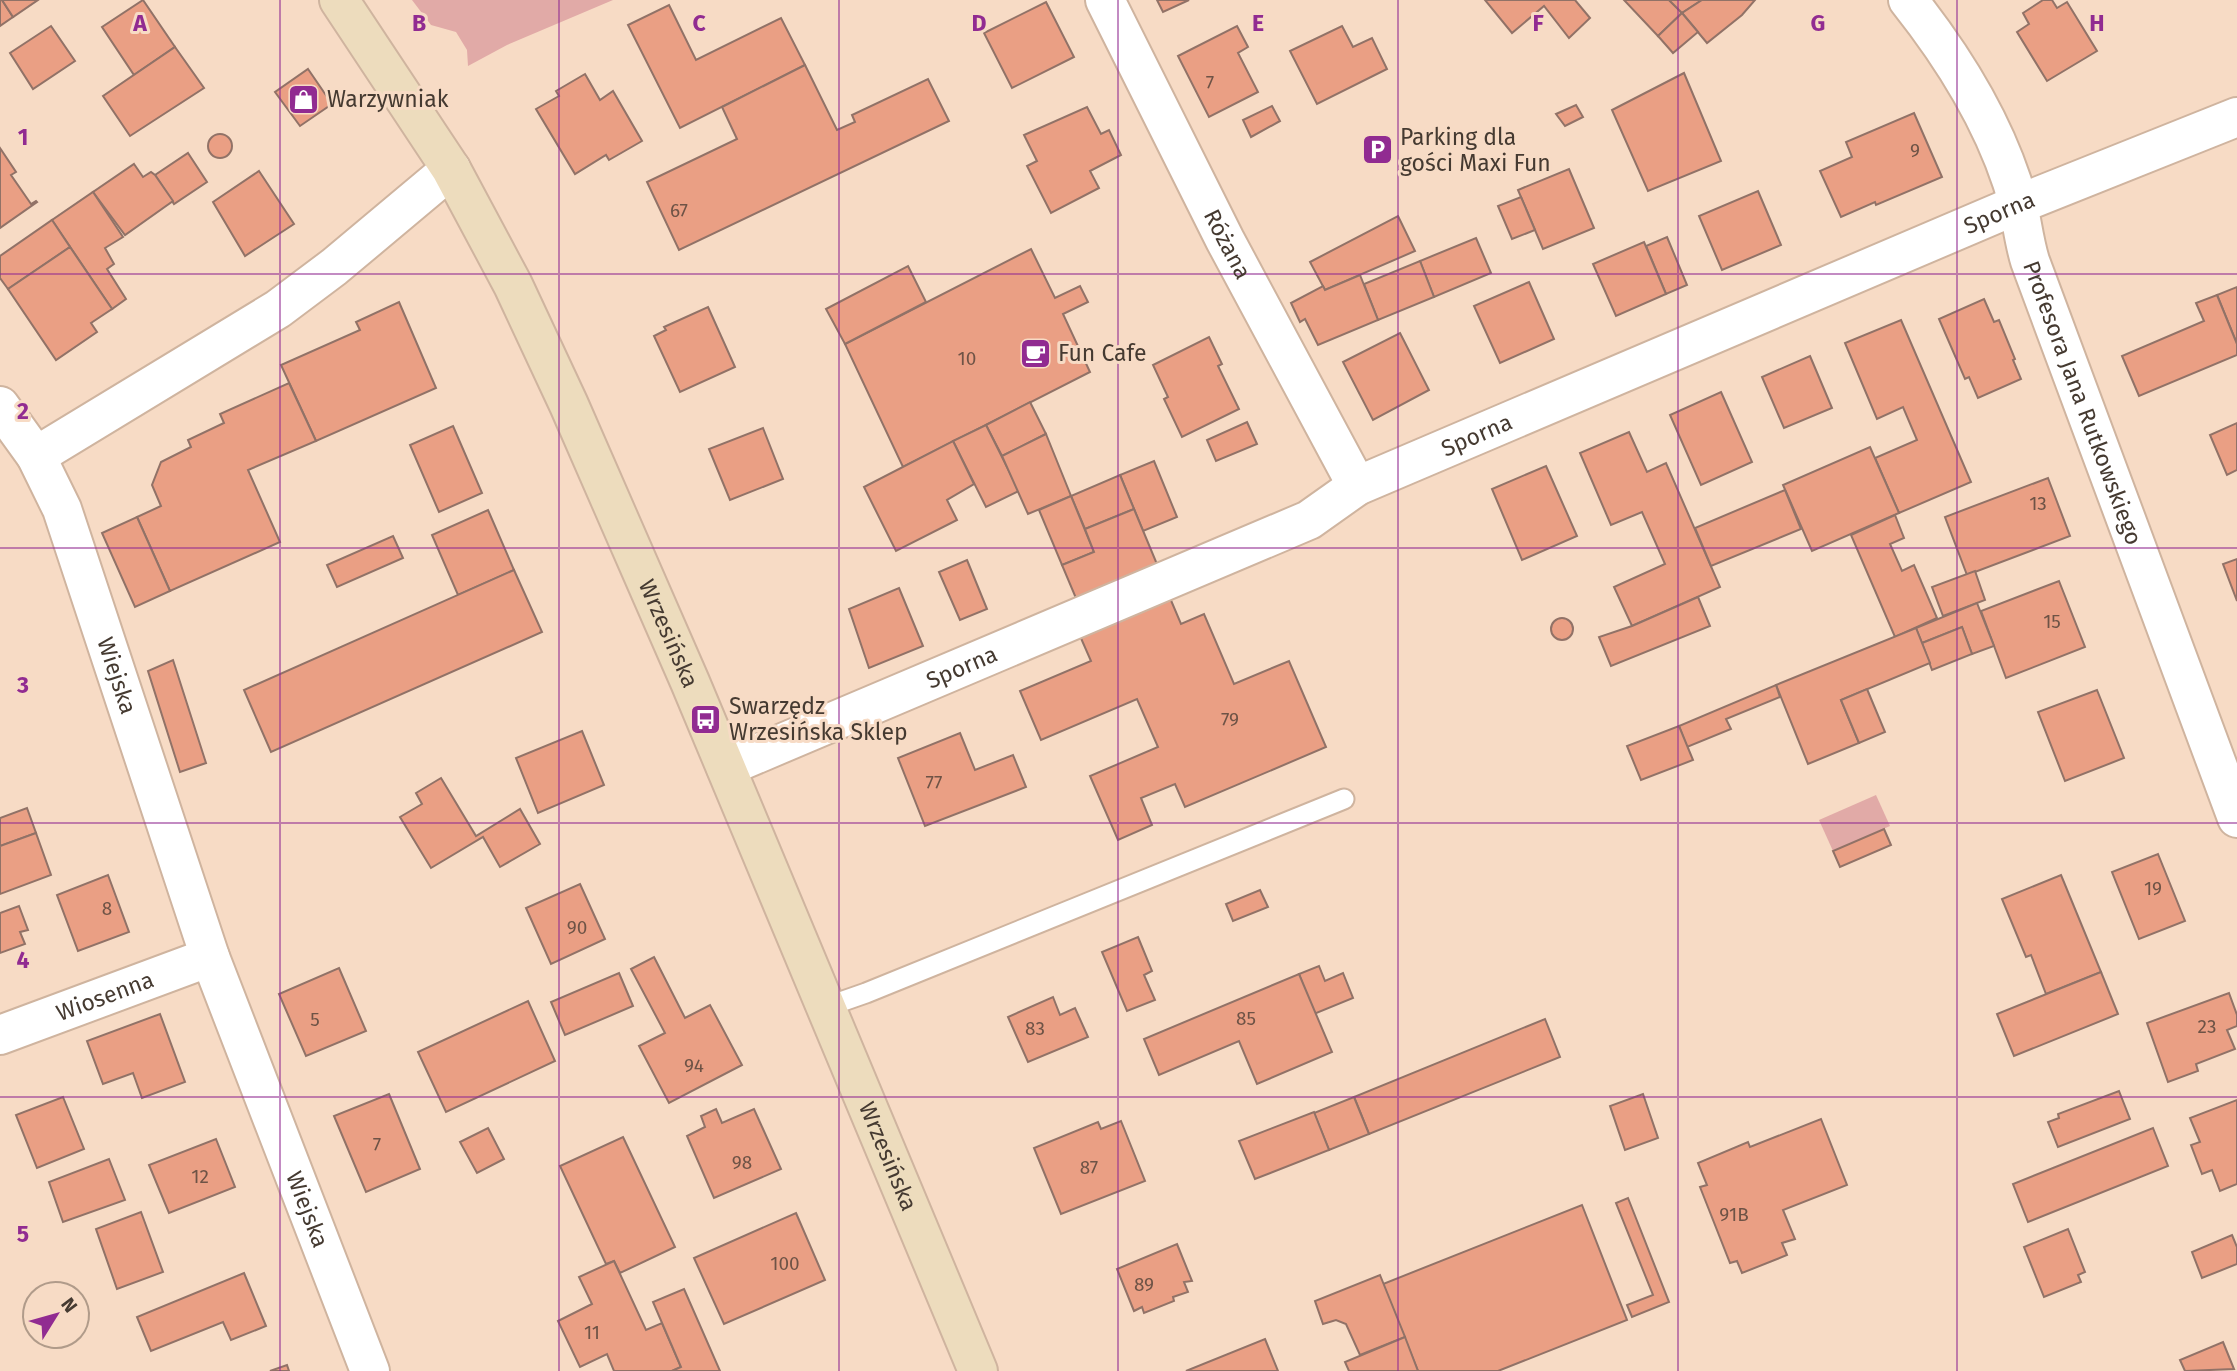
<svg xmlns="http://www.w3.org/2000/svg" width="2237" height="1371" viewBox="0 0 2237 1371" font-family="'Fira Sans',sans-serif">
  <rect width="100%" height="100%" fill="#f7dbc5"/>
  <!-- green -->
  <g fill="#e1aaa7">
    <path d="M412,0H613L507,45L468,66L467,50L456,32L431,25Z"/>
    <path d="M1876,795L1890,826L1833,851L1819,820Z"/>
  </g>
  <!-- building -->
  <g fill="#ea9f84" stroke="#917267" stroke-width="2">
    <path d="M0,0H2L13,17L0,26Z"/>
    <path d="M2,0H38L13,17Z"/>
    <path d="M143,0L175,47L134,75L102,27Z"/>
    <path d="M1157,0H1189L1163,12Z"/>
    <path d="M1485,0H1575L1590,18L1569,38L1544,6L1512,33Z"/>
    <path d="M1624,0H1669L1682,13L1658,36Z"/>
    <path d="M1669,0H1702L1682,13Z"/>
    <path d="M1702,0H1755L1742,15L1707,43L1682,13Z"/>
    <path d="M2043,0H2052L2057,8L2067,2L2097,51L2047,81L2017,32L2029,24L2023,13Z"/>
    <path d="M1046,2L1074,57L1012,88L984,33Z"/>
    <path d="M669,5L696,60L781,18L805,65L680,128L628,25Z"/>
    <path d="M1682,13L1698,32L1673,53L1658,36Z"/>
    <path d="M51,26L75,61L33,89L10,53Z"/>
    <path d="M1237,26L1248,47L1238,53L1258,92L1209,117L1178,56Z"/>
    <path d="M1342,26L1353,47L1372,38L1387,69L1317,104L1290,51Z"/>
    <path d="M175,47L204,88L130,136L103,96Z"/>
    <path d="M805,65L837,130L855,122L852,115L928,79L949,121L679,250L647,182L737,139L722,107Z"/>
    <path d="M308,69L332,104L300,126L275,92Z"/>
    <path d="M1684,73L1721,161L1648,191L1612,110Z"/>
    <path d="M585,74L600,100L613,91L642,141L609,160L606,155L575,174L536,109L559,96L556,91Z"/>
    <path d="M1576,105L1583,117L1565,126L1556,114Z"/>
    <path d="M1272,106L1280,121L1251,137L1243,120Z"/>
    <path d="M1087,107L1101,134L1109,130L1121,155L1090,171L1099,188L1051,213L1027,166L1037,161L1024,135Z"/>
    <path d="M1914,113L1942,177L1876,205L1875,202L1841,217L1820,171L1852,157L1846,142Z"/>
    <circle cx="220" cy="146" r="12"/>
    <path d="M0,148L16,172L11,175L31,204L36,201L37,202L0,228Z"/>
    <path d="M188,153L207,182L174,204L155,175Z"/>
    <path d="M134,164L143,177L151,172L155,175L173,201L125,235L93,192Z"/>
    <path d="M1569,169L1594,228L1543,249L1518,190Z"/>
    <path d="M259,171L294,224L245,256L213,202Z"/>
    <path d="M1758,191L1781,245L1722,270L1699,216Z"/>
    <path d="M93,192L123,237L105,248L114,264L107,269L126,299L112,309L52,220Z"/>
    <path d="M1521,197L1535,230L1512,239L1498,206Z"/>
    <path d="M1398,216L1415,251L1325,290L1310,262Z"/>
    <path d="M52,220L70,247L8,289L0,278V256Z"/>
    <path d="M1667,237L1687,285L1666,294L1646,246Z"/>
    <path d="M1476,238L1491,273L1434,297L1420,261Z"/>
    <path d="M1644,242L1666,294L1616,316L1593,264Z"/>
    <path d="M70,247L112,309L91,323L97,332L56,360L8,289Z"/>
    <path d="M1031,249L1055,298L1080,286L1088,302L1063,314L1090,372L903,467L845,344Z"/>
    <path d="M1420,261L1434,297L1378,320L1364,284Z"/>
    <path d="M908,266L926,302L845,344L826,309Z"/>
    <path d="M1360,275L1378,320L1318,345L1305,319L1300,322L1291,303L1323,286L1325,290Z"/>
    <path d="M1529,282L1554,339L1500,363L1474,306Z"/>
    <path d="M2237,287V344L2217,295Z"/>
    <path d="M2217,295L2237,344V355L2139,396L2122,356L2204,321L2196,303Z"/>
    <path d="M1984,299L1994,322L1999,320L2015,359L2013,360L2021,379L1978,398L1969,377L1965,379L1939,319Z"/>
    <path d="M399,302L436,388L316,441L281,365L360,330L356,322Z"/>
    <path d="M708,307L735,367L680,392L654,336L666,330L664,327Z"/>
    <path d="M1901,320L1971,482L1899,513L1875,458L1917,440L1903,407L1877,419L1845,343Z"/>
    <path d="M1400,333L1429,390L1373,420L1343,362Z"/>
    <path d="M1209,337L1222,364L1218,366L1239,409L1182,437L1164,399L1168,397L1153,365Z"/>
    <path d="M1810,356L1832,408L1784,428L1762,377Z"/>
    <path d="M289,383L316,441L248,470L280,542L170,591L137,517L161,506L152,485L161,462L191,447L188,440L224,423L220,414Z"/>
    <path d="M1721,392L1752,462L1701,485L1670,415Z"/>
    <path d="M1030,402L1046,434L1002,456L986,425Z"/>
    <path d="M1247,422L1257,444L1216,461L1207,440Z"/>
    <path d="M2237,423V470L2227,475L2210,435Z"/>
    <path d="M986,425L1019,491L986,507L953,441Z"/>
    <path d="M453,426L482,493L439,512L410,445Z"/>
    <path d="M763,428L783,479L730,500L709,449Z"/>
    <path d="M1629,432L1647,472L1666,463L1720,587L1632,626L1614,587L1665,564L1642,512L1611,525L1580,453Z"/>
    <path d="M1046,434L1071,496L1028,514L1002,456Z"/>
    <path d="M953,441L974,484L947,500L957,520L896,551L864,487Z"/>
    <path d="M1870,447L1899,513L1812,551L1783,485Z"/>
    <path d="M1154,461L1177,517L1143,531L1120,475Z"/>
    <path d="M1546,466L1577,536L1522,560L1492,489Z"/>
    <path d="M1120,475L1134,509L1085,529L1071,496Z"/>
    <path d="M2048,478L2070,536L1967,575L1945,517Z"/>
    <path d="M1785,490L1801,529L1711,566L1695,528Z"/>
    <path d="M1071,496L1094,552L1062,565L1039,510Z"/>
    <path d="M1134,509L1159,569L1078,603L1062,565L1094,552L1085,529Z"/>
    <path d="M488,510L514,570L458,595L432,535Z"/>
    <path d="M1895,515L1904,538L1890,544L1902,571L1914,565L1937,618L1895,637L1851,535Z"/>
    <path d="M137,517L170,591L135,607L102,533Z"/>
    <path d="M393,536L403,558L337,587L327,565Z"/>
    <path d="M2237,559V601L2223,564Z"/>
    <path d="M967,560L987,609L960,620L939,572Z"/>
    <path d="M514,570L542,632L271,752L244,690Z"/>
    <path d="M1975,571L1985,600L1943,616L1932,587Z"/>
    <path d="M2059,581L2085,647L2006,678L1981,611Z"/>
    <path d="M899,588L923,646L869,668L849,609Z"/>
    <path d="M1698,597L1710,626L1611,666L1599,637L1632,626Z"/>
    <path d="M1170,598L1181,624L1204,614L1234,684L1289,661L1326,747L1185,807L1175,784L1141,798L1152,825L1118,840L1090,776L1158,747L1137,699L1041,740L1020,691L1091,661L1080,636Z"/>
    <path d="M1977,603L1994,646L1972,654L1962,627L1922,643L1916,628Z"/>
    <circle cx="1562" cy="629" r="11"/>
    <path d="M1962,627L1972,654L1932,670L1922,643Z"/>
    <path d="M1916,628L1930,663L1841,700L1859,743L1808,764L1776,685Z"/>
    <path d="M173,660L206,763L180,772L148,671Z"/>
    <path d="M1776,685L1780,697L1726,719L1731,729L1687,747L1679,726Z"/>
    <path d="M1867,689L1885,732L1859,743L1841,700Z"/>
    <path d="M2097,690L2124,758L2065,781L2038,712Z"/>
    <path d="M1679,726L1693,760L1641,780L1627,746Z"/>
    <path d="M582,731L604,785L538,813L516,758Z"/>
    <path d="M960,733L975,770L1013,755L1026,787L925,826L898,758Z"/>
    <path d="M441,778L476,836L520,809L540,844L500,867L483,837L431,868L400,817L422,804L416,793Z"/>
    <path d="M27,808L36,833L0,846V818Z"/>
    <path d="M1884,829L1891,845L1840,867L1833,851Z"/>
    <path d="M36,833L51,875L0,894V846Z"/>
    <path d="M2158,854L2185,921L2139,939L2112,872Z"/>
    <path d="M108,875L129,932L78,951L57,895Z"/>
    <path d="M2061,875L2101,972L2046,994L2031,955L2026,957L2002,899Z"/>
    <path d="M580,884L605,939L551,964L526,908Z"/>
    <path d="M1260,890L1268,907L1233,921L1226,904Z"/>
    <path d="M19,906L28,930L20,932L25,944L0,953V913Z"/>
    <path d="M1138,937L1152,971L1144,975L1155,1000L1127,1011L1102,952Z"/>
    <path d="M654,957L685,1018L710,1005L742,1065L669,1103L639,1046L665,1033L631,969Z"/>
    <path d="M1319,966L1325,981L1343,973L1353,998L1314,1014L1299,974Z"/>
    <path d="M339,968L366,1031L306,1056L279,994Z"/>
    <path d="M2101,972L2118,1014L2014,1056L1997,1014Z"/>
    <path d="M619,973L633,1006L565,1035L551,1002Z"/>
    <path d="M1299,974L1332,1052L1257,1084L1239,1041L1159,1075L1144,1039Z"/>
    <path d="M2229,993L2237,1015V1026L2227,1030L2235,1049L2196,1064L2198,1071L2168,1082L2147,1023Z"/>
    <path d="M1053,997L1060,1015L1075,1008L1088,1037L1028,1062L1008,1017Z"/>
    <path d="M528,1001L555,1061L446,1112L418,1052Z"/>
    <path d="M160,1014L185,1082L142,1098L133,1073L103,1084L87,1041Z"/>
    <path d="M1545,1019L1560,1057L1369,1134L1354,1097Z"/>
    <path d="M2119,1091L2130,1119L2058,1147L2048,1122L2059,1118L2058,1114Z"/>
    <path d="M389,1094L420,1169L366,1192L334,1116Z"/>
    <path d="M1643,1094L1658,1138L1625,1150L1610,1106Z"/>
    <path d="M63,1097L84,1149L37,1168L16,1115Z"/>
    <path d="M1354,1097L1369,1134L1329,1150L1314,1113Z"/>
    <path d="M2237,1100V1184L2220,1191L2212,1170L2202,1174L2191,1145L2200,1142L2190,1118Z"/>
    <path d="M716,1109L722,1123L754,1109L781,1169L714,1198L687,1136L705,1127L701,1116Z"/>
    <path d="M1314,1112L1329,1150L1255,1179L1239,1141Z"/>
    <path d="M1821,1119L1847,1185L1783,1210L1795,1239L1782,1243L1787,1255L1742,1273L1737,1261L1730,1263L1700,1187L1707,1185L1698,1163L1748,1142L1750,1147Z"/>
    <path d="M1121,1121L1145,1181L1061,1214L1034,1148L1098,1122L1101,1129Z"/>
    <path d="M488,1128L504,1159L477,1173L460,1142Z"/>
    <path d="M2153,1128L2168,1166L2028,1222L2013,1184Z"/>
    <path d="M623,1137L675,1247L620,1273L614,1261L606,1264L560,1166Z"/>
    <path d="M216,1139L235,1187L169,1213L149,1165Z"/>
    <path d="M109,1159L125,1200L63,1222L49,1182Z"/>
    <path d="M1628,1198L1669,1302L1632,1317L1627,1305L1653,1295L1616,1203Z"/>
    <path d="M1582,1205L1627,1320L1498,1371H1418L1383,1284Z"/>
    <path d="M141,1212L163,1272L117,1289L96,1229Z"/>
    <path d="M796,1213L825,1280L724,1324L694,1258Z"/>
    <path d="M2068,1229L2085,1272L2078,1275L2081,1282L2044,1297L2024,1247Z"/>
    <path d="M2232,1235L2237,1247V1264L2202,1278L2192,1252Z"/>
    <path d="M1177,1244L1192,1281L1184,1282L1188,1292L1173,1297L1174,1301L1144,1313L1142,1307L1134,1311L1117,1269Z"/>
    <path d="M614,1261L646,1330L662,1323L681,1367L672,1371H614L607,1354L580,1367L558,1321L592,1304L579,1277Z"/>
    <path d="M244,1273L266,1326L231,1340L223,1322L151,1351L137,1317Z"/>
    <path d="M1380,1275L1405,1337L1360,1355L1346,1324L1336,1320L1323,1324L1315,1301Z"/>
    <path d="M684,1289L720,1371H672L681,1367L653,1302Z"/>
    <path d="M1405,1337L1418,1371H1349L1345,1362Z"/>
    <path d="M1265,1339L1278,1371H1186Z"/>
    <path d="M2223,1342L2234,1369L2185,1371L2180,1360Z"/>
    <path d="M287,1365L289,1371H270Z"/>
  </g>
  <g fill="none" stroke-linecap="round" stroke-linejoin="round">
    <defs>
      <path id="lane" d="M826,1007L866,993L1344,799"/>
      <g id="street">
        <path id="s1" d="M1105,0L1225,240L1357,486"/>
        <path id="s2" d="M1908,0C1951,54 1990,116 2012,182C2021,208 2022,235 2030,261L2237,818"/>
        <path id="s3" d="M0,406L36,456L62,509L210,957L370,1371"/>
        <path d="M36,456L278,309L334,267L451,169"/>
        <path id="s4" d="M726,767L1309,520L1357,486L2019,204L2237,117"/>
        <path id="s5" d="M0,1035L210,957"/>
      </g>
      <g id="secondary">
        <path id="s6" d="M339,0L451,169L513,285L569,405L690,682L978,1371"/>
      </g>
    </defs>
    <!-- lane casing -->
    <use href="#lane" stroke="#cfb49f" stroke-width="23"/>
    <!-- street casing -->
    <use href="#street" stroke="#cfb49f" stroke-width="42"/>
    <!-- secondary casing -->
    <use href="#secondary" stroke="#cfb49f" stroke-width="42"/>
    <!-- lane -->
    <use href="#lane" stroke="#fff" stroke-width="19"/>
    <!-- street -->
    <use href="#street" stroke="#fff" stroke-width="38"/>
    <!-- secondary -->
    <use href="#secondary" stroke="#eddcbd" stroke-width="38"/>
  </g>
  <!-- grid -->
  <path fill="none" stroke="#912b91" stroke-width="2" stroke-opacity="0.55" d="M280,0V1371M559,0V1371M839,0V1371M1118,0V1371M1398,0V1371M1678,0V1371M1957,0V1371M0,274H2237M0,548H2237M0,823H2237M0,1097H2237"/>
  <!-- icons -->
  <defs>
    <symbol id="shop-square" viewBox="-11 -11 22 22"><rect x="-9" y="-9" width="18" height="18" rx="4" fill="#912b91" stroke="#f7dbc5"/><path d="M-5-2.5h2.3a2.7 3.5 0 0 1 5.4 0H5L5.5 6h-11ZM-1.5-2.5h3a1.5 2.3 0 0 0-3 0Z" fill="#fff"/></symbol>
    <symbol id="parking-square" viewBox="-11 -11 22 22"><rect x="-9" y="-9" width="18" height="18" rx="4" fill="#912b91" stroke="#f7dbc5"/><path d="M-3.5-5.5H1a3.5 3.5 0 0 1 0 7H-1V5.5H-3.5ZM-1-3.4V-.6H.8a1.4 1.4 0 0 0 0-2.8Z" fill="#fff"/></symbol>
    <symbol id="cafe-square" viewBox="-11 -11 22 22"><rect x="-9" y="-9" width="18" height="18" rx="4" fill="#912b91" stroke="#f7dbc5"/><path d="M-5.5-4.5H6V0H3Q3 3.5 0 3.5H-2.5Q-5.5 3.5-5.5 0ZM3-3.2v2h1.7v-2ZM-6 4.5H4V6H-6Z" fill="#fff"/></symbol>
    <symbol id="bus-square" viewBox="-11 -11 22 22"><rect x="-9" y="-9" width="18" height="18" rx="4" fill="#912b91" stroke="#f7dbc5"/><path d="M-5-6H5V4H4V6H2V4H-2V6H-4V4H-5ZM-3.5-4V0h7V-4ZM-3.5 1.2v1.5H-2V1.2ZM2 1.2v1.5H3.5V1.2Z" fill="#fff"/></symbol>
  </defs>
  <g fill-rule="evenodd">
    <use href="#shop-square" x="286" y="82" width="35" height="35"/>
    <use href="#parking-square" x="1360" y="132" width="35" height="35"/>
    <use href="#cafe-square" x="1018" y="336" width="35" height="35"/>
    <use href="#bus-square" x="688" y="702" width="35" height="35"/>
  </g>
  <g text-anchor="middle" stroke-width="6" stroke-linejoin="round" paint-order="stroke">
    <!-- number labels -->
    <g font-size="19" fill="#6e5346">
      <text x="1210" y="89">7</text>
      <text x="1915" y="157">9</text>
      <text x="679" y="217">67</text>
      <text x="967" y="365">10</text>
      <text x="2038" y="510">13</text>
      <text x="2052" y="628">15</text>
      <text x="1230" y="726">79</text>
      <text x="934" y="789">77</text>
      <text x="2153" y="895">19</text>
      <text x="107" y="915">8</text>
      <text x="577" y="934">90</text>
      <text x="1246" y="1025">85</text>
      <text x="315" y="1026">5</text>
      <text x="2207" y="1033">23</text>
      <text x="1035" y="1035">83</text>
      <text x="694" y="1072">94</text>
      <text x="377" y="1151">7</text>
      <text x="742" y="1169">98</text>
      <text x="1089" y="1174">87</text>
      <text x="200" y="1183">12</text>
      <text x="1734" y="1221">91B</text>
      <text x="785" y="1270">100</text>
      <text x="1144" y="1291">89</text>
      <text x="592" y="1339">11</text>
    </g>
    <!-- poi labels -->
    <g font-size="23" fill="#453a31" stroke="#f7dbc5" text-anchor="start">
      <text x="327" y="107">Warzywniak</text>
      <text x="1400" y="145">Parking dla<tspan x="1400" dy="26">gości Maxi Fun</tspan></text>
      <text x="1058" y="361">Fun Cafe</text>
      <text x="729" y="714">Swarzędz<tspan x="729" dy="26">Wrzesińska Sklep</tspan></text>
    </g>
    <!-- street labels -->
    <g font-size="23" fill="#453a31" stroke="#f7dbc5">
      <text dy="8" stroke="none"><textPath href="#s4" startOffset="1390">Sporna</textPath></text>
      <text dy="8" stroke="none"><textPath href="#s1" startOffset="273">Różana</textPath></text>
      <text dy="8" stroke="none"><textPath href="#s2" startOffset="443">Profesora Jana Rutkowskiego</textPath></text>
      <text dy="8" stroke="none"><textPath href="#s4" startOffset="822">Sporna</textPath></text>
      <text dy="8" stroke="none"><textPath href="#s6" startOffset="716">Wrzesińska</textPath></text>
      <text dy="8" stroke="none"><textPath href="#s4" startOffset="256">Sporna</textPath></text>
      <text dy="8" stroke="none"><textPath href="#s3" startOffset="296">Wiejska</textPath></text>
      <text dy="8" stroke="none"><textPath href="#s5" startOffset="112">Wiosenna</textPath></text>
      <text dy="8" stroke="none"><textPath href="#s6" startOffset="1283">Wrzesińska</textPath></text>
      <text dy="8" stroke="none"><textPath href="#s3" startOffset="863">Wiejska</textPath></text>
    </g>
  </g>
  <g font-size="23" text-anchor="middle" font-weight="bold" fill="#912b91" stroke="#f7dbc5" stroke-width="6" stroke-linejoin="round" paint-order="stroke">
    <text x="140" y="31">A</text>
    <text x="419" y="31">B</text>
    <text x="699" y="31">C</text>
    <text x="979" y="31">D</text>
    <text x="1258" y="31">E</text>
    <text x="1538" y="31">F</text>
    <text x="1818" y="31">G</text>
    <text x="2097" y="31">H</text>
    <text x="23" y="145">1</text>
    <text x="23" y="419">2</text>
    <text x="23" y="693">3</text>
    <text x="23" y="968">4</text>
    <text x="23" y="1242">5</text>
  </g>
  <!-- north arrow -->
  <g transform="translate(56 1315) rotate(53)"><circle r="33" fill="#f7dbc5" stroke="#b09b8a" stroke-width="2"/>
  <path d="M0-5L12 26L0 18L-12 26Z" fill="#912b91"/>
  <text y="-10" font-size="19" font-weight="bold" text-anchor="middle" fill="#453a31">N</text>
  </g>
</svg>
